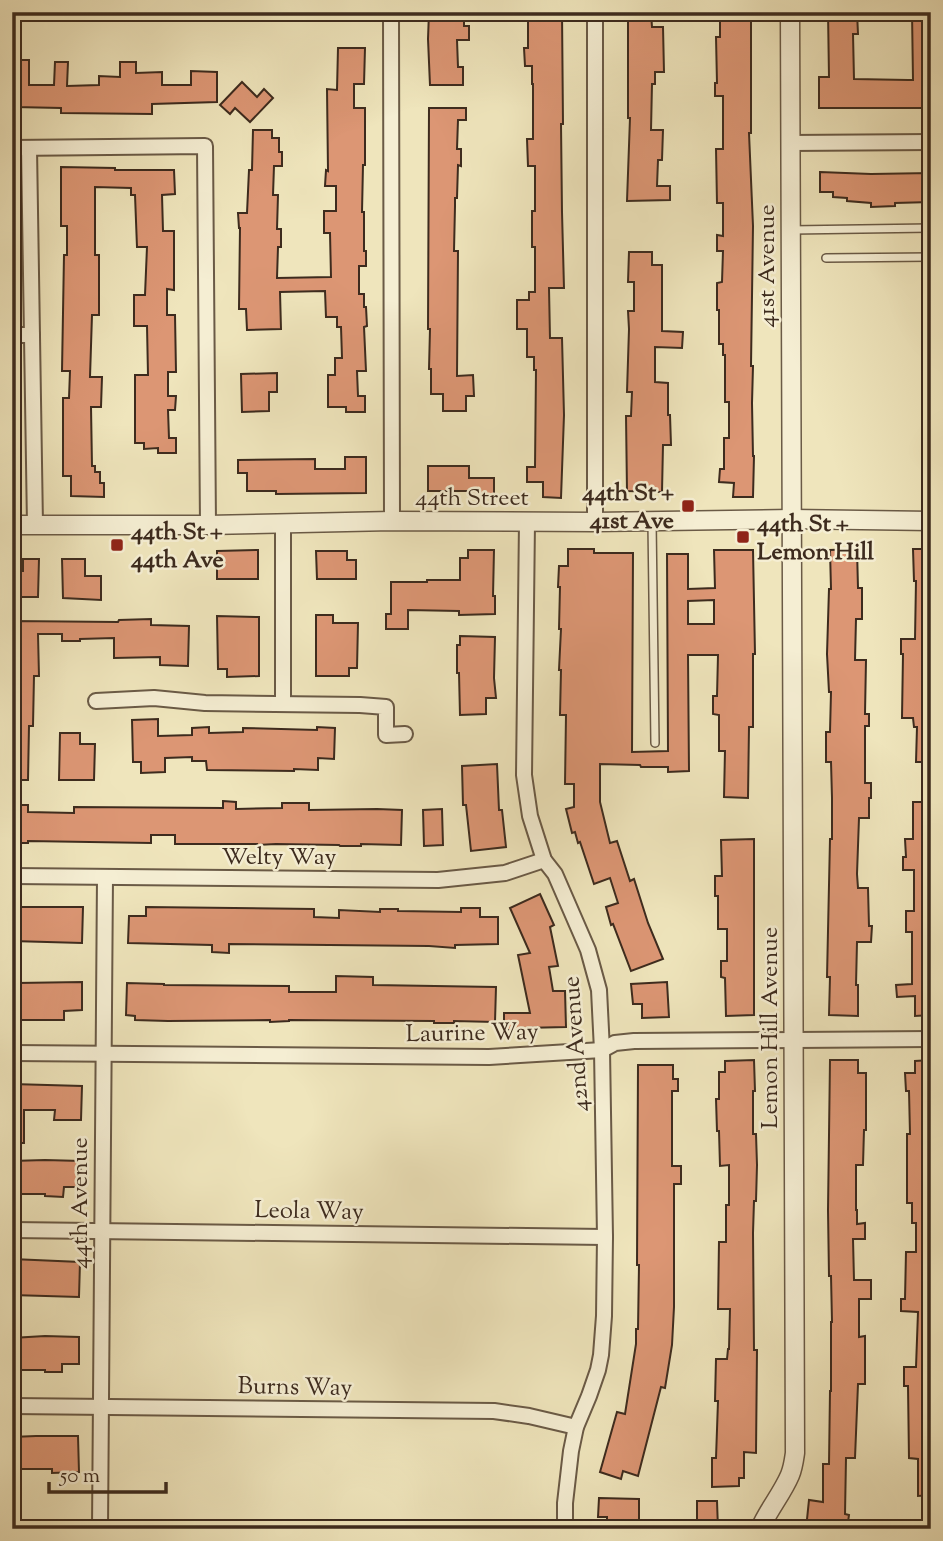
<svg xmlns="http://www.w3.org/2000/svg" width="943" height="1541" viewBox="0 0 943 1541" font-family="'Sorts Mill Goudy',serif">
  <rect width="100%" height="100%" fill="#efe5bc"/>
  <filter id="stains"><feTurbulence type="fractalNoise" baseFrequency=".00286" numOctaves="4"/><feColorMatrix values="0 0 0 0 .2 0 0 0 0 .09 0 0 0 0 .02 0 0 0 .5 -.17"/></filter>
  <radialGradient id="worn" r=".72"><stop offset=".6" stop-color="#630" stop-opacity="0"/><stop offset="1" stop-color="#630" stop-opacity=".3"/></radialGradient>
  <!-- building -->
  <g fill="#dc9674" stroke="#3d2b1e" stroke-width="2" fill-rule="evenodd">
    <path d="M429,12H464V26H469V40H457L458,67H463V85H430L428,39Z"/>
    <path d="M528,12H562L563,124H561L562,212L564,288H549L550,338H562L564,415L561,498L543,497V482H527V467H535L536,370H534V357H527V329H517V300H529V292H535V247H532V211H535V166H528L527,139H533V84H532V66H525L524,48H528Z"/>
    <path d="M628,12H651L652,27H663L664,72H655V84H652L651,130H663L662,160H658L657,186H670V200L627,201L630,118H628Z"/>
    <path d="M720,12H751V133H749L753,226L751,366H753L752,403L753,456H754L753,497H733L734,483L719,482L720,469H724V438H729V402H725V355H723V344H719V310H717V283L722,282L723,251H717V235L723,236V203H717L716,149H723V96H715V83H717L716,37H720Z"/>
    <path d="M828,12H857L858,34H853L854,79L908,80H913L912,12H931V108H819V77H829Z"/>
    <path d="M338,48H365L364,84H354V108H365V165H363L362,212H364V251H366V266H359V294H364V307H366L367,326L364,327L366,371H357L358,396H365V412H346V407H328V375H335V358H342L341,327H337V317H326L325,291L280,292L281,329L247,330L246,309H239L240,228H239L238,213H247L249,170H252L253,130H272V138H279V152H282V166H274L273,195H278L277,229H281V247H278L277,278L331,277L330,233H324V211H336V186H325L326,170L328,171L327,89L337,90Z"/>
    <path d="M13,60H29V85H54L55,62H68L67,86L99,85V76L120,77V62H136V73L162,72V85H191V71L217,72V102L152,104V114L61,113V108L15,107L16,81H13Z"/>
    <path d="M242,82L257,97L264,89L273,98L250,122L235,108L230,114L220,105Z"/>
    <path d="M429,108H466V120H458L457,149H461V166L458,165L457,198H455V206L454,251H458L457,376L473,375L474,396H466V411H443V394H431V369H429L430,329H428Z"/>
    <path d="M61,167L115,168V170H174L175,194L162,195L163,231H174V290L167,289V315H175L176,372H168V396H176L175,410H168L169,438H176V453H158V448L144,449V443H135V375H148L147,326H134V295H145L147,247H137L135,195H131V188L95,187V255H99V315H92L90,377H102L101,407H91L92,466H95V472H100V483H104V497L71,496V476H63V398H69L70,371H62L64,255H67V226H61Z"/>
    <path d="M820,172L871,174L931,173V202L895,203V206L871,207V203L847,201V198L833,197V192H820Z"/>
    <path d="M629,252H652V265H662V331L683,332L682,348L655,347V382L668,383V415H670L671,445H663L662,492L627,491L626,416H631L632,392H627L629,329L628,311H634V282H628Z"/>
    <path d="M277,373V392H269V411L242,412L241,374Z"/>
    <path d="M345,457H366V493L276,494V491H247V473H238V460L315,459V469H345Z"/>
    <path d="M428,466H469V478H494V497H470V491H428Z"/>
    <path d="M568,549H594V553H633L632,752L668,751L667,554H688V589L715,588L714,550H753L755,654H753V727H749L748,798L724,797L725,751H719V715L713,714V696H717L718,655H688L689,771L668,772V767H641L640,765L600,764V802L610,843L617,841L630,881L634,879L648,923L663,959L631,971L613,924L611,925L606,907L618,903L610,878L594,884L580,842L578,843L575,832L572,833L566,809L574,807V784H565L566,715H560L561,670H559L561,629H559L560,587H558L559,566H568ZM714,600V624H688V601Z"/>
    <path d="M857,549L858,588H862V619H856L855,660H866L865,714H869V726H865V783H871V798H869V818H859L857,874L858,888H868L869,926H872L871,942H857L856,985H858V1016L829,1015L830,977H827L830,839H832V798L831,762H826V732H830L831,692H829L827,654L829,589H831L830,550Z"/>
    <path d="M913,549H931V762H916L917,727H914L913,718H902L903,654H901V639H915L916,581H914Z"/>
    <path d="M258,550V579H217V551Z"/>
    <path d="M468,550H494L493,596H495V614L459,615V611L408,610V629H386V614H391V582H427V580H460V558H468Z"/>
    <path d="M316,551H347V560H356V579H317Z"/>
    <path d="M23,559H39L38,597H12V571H23Z"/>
    <path d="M62,559H85V576H101V600L63,598Z"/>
    <path d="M316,615H333V623H358L357,668H349V676H316Z"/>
    <path d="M217,616L259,617V676L227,677V669H218Z"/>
    <path d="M151,619V625L189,626L188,666L160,665V657L114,658V638L80,639V641H62V634H38L39,676H34L33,726H29L28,780H12V621L118,622L119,620Z"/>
    <path d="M460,636L495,637L494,678L496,698H486V714L460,715L459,673H457V645H460Z"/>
    <path d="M158,719V736L192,735V728L209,727V733L243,732V728L317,730V727L335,728L334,759L318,758V770L294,769V771L207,770L206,761H192V757L165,758V772L141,773V762H133L132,720Z"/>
    <path d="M60,733H80V744H95L94,780H59Z"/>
    <path d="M497,764L499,810H502L506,847L471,851L466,805H463L462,766Z"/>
    <path d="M223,801L236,802V809L282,808V803H309V810L377,809L402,810L401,845L361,844V846H340L339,845L276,844L257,845V844H175V835H151V843L28,841V843H12V805H28V812L74,813V807L223,808Z"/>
    <path d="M913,802H931V1015L915,1016V996L897,997L896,985L912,984V932H906V911H914V870H903V857H906L905,839H913Z"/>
    <path d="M442,809L443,845L424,846L423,810Z"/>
    <path d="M754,839V1015L726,1016L725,978L721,977V961H727V929H718V896H715V876H722L721,840Z"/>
    <path d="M540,894L554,925L550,927L558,966L549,967L553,991H565L566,1027L523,1028V1030H504V1013H530L518,955L530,953L510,908Z"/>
    <path d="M12,907H83L82,943L12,941Z"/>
    <path d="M146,907L314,909V917L339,918V910L380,912V909H398V911L461,912V908H480V917H498V944L455,945V948L429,946L229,944V953L212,952V945L128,943L129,916H146Z"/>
    <path d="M336,976L373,977V985L496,987L495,1022L454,1021V1023H434V1021L289,1020V1021L270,1022V1020L168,1021L135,1020V1016L126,1015L127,983L164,984V985L289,986V992H336Z"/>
    <path d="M82,982V1010L64,1011V1020H12V994H17V983Z"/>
    <path d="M667,982L669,1017L642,1018V1004H633L631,984Z"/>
    <path d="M754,1060L755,1091H753V1134H756L757,1165L756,1201H754L753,1233L754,1350H757L756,1453L744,1452V1478H739V1486L712,1487V1458H716L718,1401H715L716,1359H727L728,1349H729L730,1309H718L719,1242H726V1205H729V1165L720,1166L719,1131H717L716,1099H719V1072H725V1061Z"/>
    <path d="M830,1060H858V1073H866V1130H864L863,1165H856V1210H857V1224L865,1223V1239H853L854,1280H871V1299H859V1337L865,1336V1384H858L855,1458H846L845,1514L849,1515L847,1529H806L809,1500L823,1502V1464H829L830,1391H831V1322H832L831,1276H829L828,1210Z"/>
    <path d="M931,1060V1495L918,1496V1459L909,1458L908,1386H904V1367H916L918,1312L901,1311V1299H905L906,1252H916V1223H912V1203H907V1134H910L909,1091H906L905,1073H915V1061Z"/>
    <path d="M638,1065H673V1079H678V1091H672V1166H681V1184H674V1307L672,1345L665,1388L661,1387L638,1476L623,1471L621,1479L600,1472L617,1412L625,1414L636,1344V1329H638L639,1265H637Z"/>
    <path d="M12,1084L82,1086L81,1120H54L55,1110H24V1143H12Z"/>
    <path d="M45,1160L81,1161L80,1187H64L63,1197L45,1196V1194H12V1161Z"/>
    <path d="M12,1259L80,1262L79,1297L12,1295Z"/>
    <path d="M45,1336L79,1337V1364H62V1372H45V1370H12V1338Z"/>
    <path d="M36,1436H78L79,1472L52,1473V1469H12V1437Z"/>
    <path d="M599,1498L639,1499V1523H626V1529H607V1517H598Z"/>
    <path d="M697,1501H717L718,1529H701V1521H697Z"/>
  </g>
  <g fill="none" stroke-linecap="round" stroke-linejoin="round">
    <defs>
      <g id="service">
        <path d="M791,230L931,228"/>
        <path d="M826,258L931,257"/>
        <path d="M652,522L655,743"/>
      </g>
      <g id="minor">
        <path d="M391,12L392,521"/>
        <path d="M595,12V522"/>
        <path d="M790,143L931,142"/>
        <path d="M12,148L205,146L208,525"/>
        <path d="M29,148L35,525"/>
        <path d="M12,335H32"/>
        <path d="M527,522L524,775L530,816L544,860L555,874L588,950L599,990L602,1050L605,1237L604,1316L601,1355L598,1370L589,1396L576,1427L571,1451L565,1503V1529"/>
        <path d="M283,524V703"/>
        <path d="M96,701L154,698L205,703L360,705L386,707V735L405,734"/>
        <path d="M12,876L438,880L505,873L544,860"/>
        <path d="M12,1053L489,1057L602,1050L615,1043L634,1041L931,1039"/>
        <path d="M12,1230L605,1237"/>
        <path d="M12,1406L494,1411L529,1416L576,1427"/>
        <path d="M100,1529L105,877"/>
      </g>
      <g id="tertiary">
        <path d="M12,525H208L392,521L595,522L792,519L931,521"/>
        <path d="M760,1529C768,1510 782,1494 790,1475C793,1468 794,1460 795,1453L790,12"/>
      </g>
    </defs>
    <!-- service casing -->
    <use href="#service" stroke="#6a5a46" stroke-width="10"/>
    <!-- minor casing -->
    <use href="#minor" stroke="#6a5a46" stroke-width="18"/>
    <!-- tertiary casing -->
    <use href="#tertiary" stroke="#6a5a46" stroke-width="21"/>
    <!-- service -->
    <use href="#service" stroke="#f5eed3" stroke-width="7"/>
    <!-- minor -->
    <use href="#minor" stroke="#f5eed3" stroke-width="14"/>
    <!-- tertiary -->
    <use href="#tertiary" stroke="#f5eed3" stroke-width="18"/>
  </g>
  <!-- markers -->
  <g fill="#8f2418" stroke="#f5eed3" stroke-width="2.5">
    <rect x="681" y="499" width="14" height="14" rx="3.5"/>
    <rect x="736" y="530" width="14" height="14" rx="3.5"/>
    <rect x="110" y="538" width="14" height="14" rx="3.5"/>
  </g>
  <g text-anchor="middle" stroke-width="5" stroke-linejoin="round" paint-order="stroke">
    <!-- street labels -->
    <g font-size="24" fill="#3d2b1e" stroke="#f5eed3">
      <text transform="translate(766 266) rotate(-90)" y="8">41st Avenue</text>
      <text x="472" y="505">44th Street</text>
      <text x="279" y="864">Welty Way</text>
      <text transform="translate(769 1028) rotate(-90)" y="8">Lemon Hill Avenue</text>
      <text transform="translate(472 1032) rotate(-1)" y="8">Laurine Way</text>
      <text transform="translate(575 1044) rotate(-94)" y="8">42nd Avenue</text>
      <text transform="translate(79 1203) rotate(-90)" y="8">44th Avenue</text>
      <text transform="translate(309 1210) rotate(1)" y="8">Leola Way</text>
      <text transform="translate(295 1386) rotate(1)" y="8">Burns Way</text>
    </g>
    <!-- poi labels -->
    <g font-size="24" font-weight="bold" fill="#3d2b1e" stroke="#f5eed3" text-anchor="start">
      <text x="674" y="500" text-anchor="end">44th St +<tspan x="674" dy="28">41st Ave</tspan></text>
      <text x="757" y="531">44th St +<tspan x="757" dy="28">Lemon Hill</tspan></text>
      <text x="131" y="539">44th St +<tspan x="131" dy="28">44th Ave</tspan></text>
    </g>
  </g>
  <!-- margin -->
  <rect width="943" height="1541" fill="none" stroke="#efe5bc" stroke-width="42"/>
  <rect x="14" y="14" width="915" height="1513" fill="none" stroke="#3d2b1e" stroke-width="3.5"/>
  <rect x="21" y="21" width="901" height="1499" fill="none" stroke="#3d2b1e" stroke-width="2"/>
  <!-- scale -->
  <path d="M49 1482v10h117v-10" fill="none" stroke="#3d2b1e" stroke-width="3.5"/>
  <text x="60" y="1482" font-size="21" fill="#3d2b1e" stroke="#f5eed3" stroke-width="5" paint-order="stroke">50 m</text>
  <rect width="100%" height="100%" filter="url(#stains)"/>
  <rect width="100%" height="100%" fill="url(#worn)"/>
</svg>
